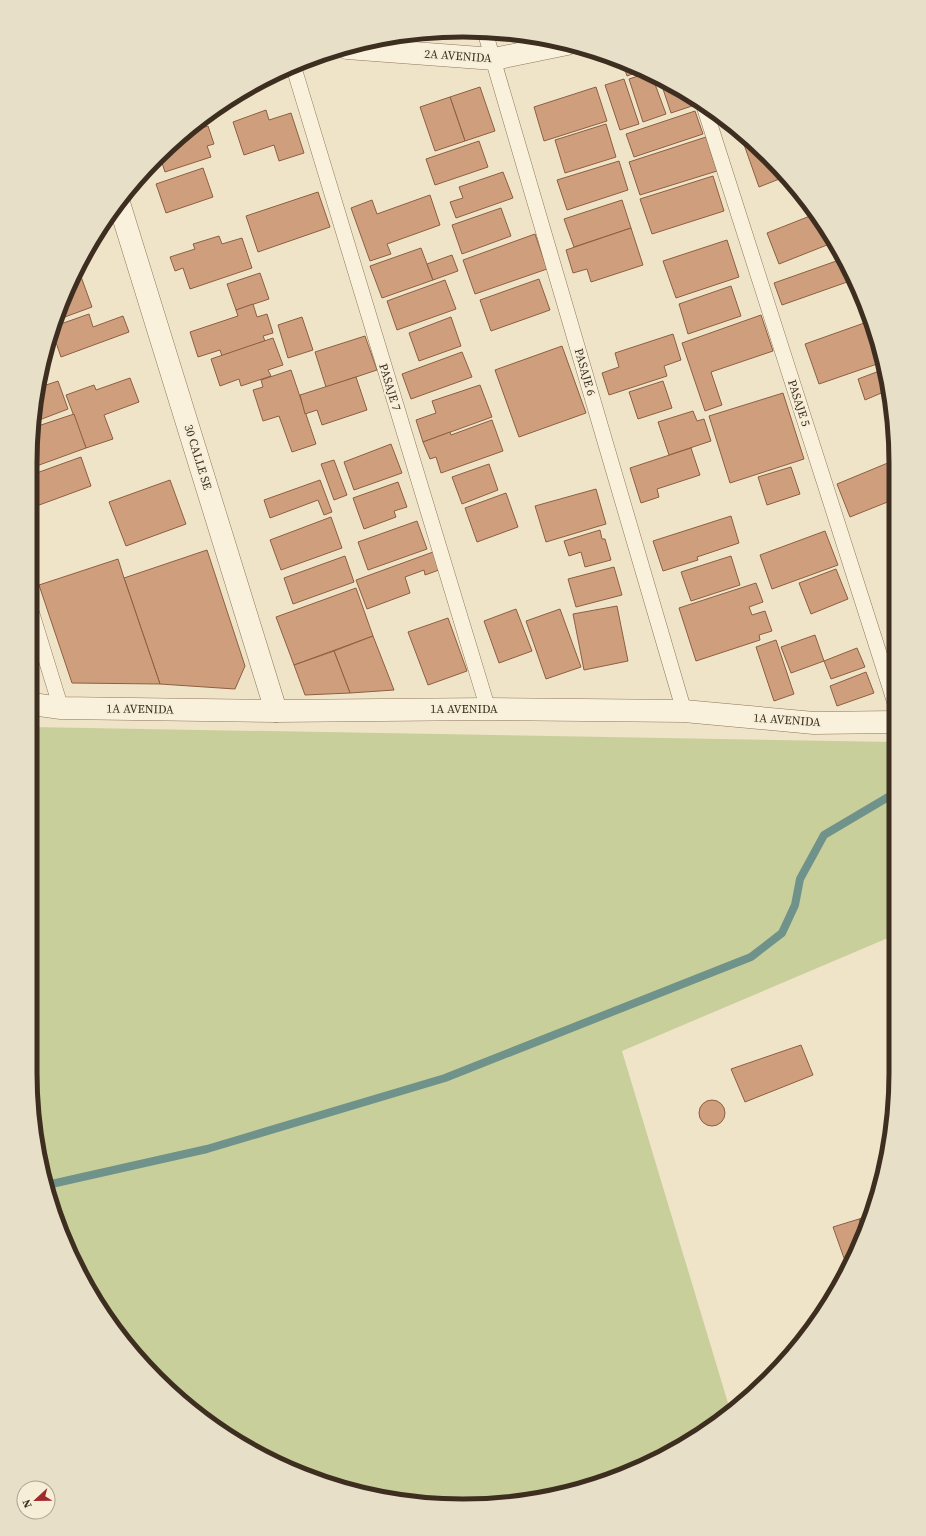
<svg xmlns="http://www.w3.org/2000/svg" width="926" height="1536" viewBox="0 0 926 1536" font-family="'Source Serif 4',serif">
  <rect width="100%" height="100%" fill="#f0e4c8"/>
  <!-- green -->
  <path fill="#c9cf9b" d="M32,727L895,742V935L622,1051L731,1413L655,1461L602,1483L520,1502L463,1506L379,1498L324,1483L222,1433L157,1379L119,1336L75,1265L53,1212L34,1130Z"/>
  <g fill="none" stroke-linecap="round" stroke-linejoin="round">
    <!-- stream -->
    <path stroke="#6f938a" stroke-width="8" d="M47,1185L207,1149L445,1078L751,957L782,933L795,905L800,879L824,835L895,793"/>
  </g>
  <!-- building -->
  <g fill="#cf9f7d" stroke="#8d5f41">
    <path d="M622,61L629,63L643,70L627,76Z"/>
    <path d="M647,73L652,76L666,114L643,122L629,79Z"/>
    <path d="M624,79L639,124L620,130L605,85Z"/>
    <path d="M660,80L693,97L695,105L671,113Z"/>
    <path d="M480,87L495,131L465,141L450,97Z"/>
    <path d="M596,87L607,121L544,141L534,107Z"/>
    <path d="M450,97L465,141L435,151L420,107Z"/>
    <path d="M266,110L269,120L291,113L304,153L279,161L274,145L244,155L233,122Z"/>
    <path d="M695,111L703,134L634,157L626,134Z"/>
    <path d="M209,114L210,119L198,123Z"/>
    <path d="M606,124L616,157L565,173L555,140Z"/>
    <path d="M208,126L214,144L207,146L211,157L165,172L161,160L156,162L155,159L157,157L185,134Z"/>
    <path d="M741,136L787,176L759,187Z"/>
    <path d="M706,137L717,171L640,195L629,162Z"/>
    <path d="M479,141L488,167L435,185L426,159Z"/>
    <path d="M619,161L628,190L567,210L557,180Z"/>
    <path d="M203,168L213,197L166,213L156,184Z"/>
    <path d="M503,172L513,198L456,218L450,202L463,198L459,187Z"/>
    <path d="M713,176L724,211L652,234L640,199Z"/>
    <path d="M318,192L330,227L258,252L246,216Z"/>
    <path d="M430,195L440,225L387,244L391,254L370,261L351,208L372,200L377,214Z"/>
    <path d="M622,200L631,228L574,247L564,219Z"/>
    <path d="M501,208L511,236L462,254L452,225Z"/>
    <path d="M815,214L827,245L779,264L767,233Z"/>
    <path d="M631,228L643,265L591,282L587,269L573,273L566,250Z"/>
    <path d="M535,234L547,269L475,294L463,260Z"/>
    <path d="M219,236L222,244L242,238L252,268L190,289L183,268L175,271L170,257L195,249L193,244Z"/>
    <path d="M727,240L739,277L676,298L663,261Z"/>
    <path d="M421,248L433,280L382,298L370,266Z"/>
    <path d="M452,255L458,271L433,280L427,264Z"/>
    <path d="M842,259L850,281L782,305L774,283Z"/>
    <path d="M79,271L92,307L54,321L79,272Z"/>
    <path d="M260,273L269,299L236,310L227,284Z"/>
    <path d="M539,279L550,310L491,331L480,300Z"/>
    <path d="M445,280L456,309L397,330L387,301Z"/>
    <path d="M731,286L741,316L688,334L679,304Z"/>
    <path d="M253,304L257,317L267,314L273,333L263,336L265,341L222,356L220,350L198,357L190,332L238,316L236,310Z"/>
    <path d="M89,314L93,327L123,316L129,332L61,357L52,331V327Z"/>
    <path d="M761,315L773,351L711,372L722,405L705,411L682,343Z"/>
    <path d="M302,317L313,350L288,358L278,325Z"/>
    <path d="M451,317L461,346L419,361L409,333Z"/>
    <path d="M867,322L880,363L819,384L805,344Z"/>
    <path d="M673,334L681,360L664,366L667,376L609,395L602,373L619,367L615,353Z"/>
    <path d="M365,336L377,370L326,387L315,352Z"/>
    <path d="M273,338L283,365L268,370L271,376L241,386L239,379L220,386L211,359Z"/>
    <path d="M562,346L586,413L519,437L495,370Z"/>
    <path d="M462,352L472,377L411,399L402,374Z"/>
    <path d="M291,370L316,444L292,452L279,416L263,421L253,390L263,387L261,380Z"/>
    <path d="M882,370L886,391L865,400L858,379Z"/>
    <path d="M44,371L47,380L41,382Z"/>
    <path d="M356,377L367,410L322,425L317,410L305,414L300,395Z"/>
    <path d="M130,378L139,402L104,415L113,439L86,448L66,395L94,385L96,390Z"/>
    <path d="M58,381L68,409L34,422L40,387Z"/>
    <path d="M663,381L672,408L638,419L629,392Z"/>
    <path d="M480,385L492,417L423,442L416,420L436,413L432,401Z"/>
    <path d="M783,393L804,459L730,483L709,416Z"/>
    <path d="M693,411L697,421L704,419L711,441L669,455L658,422Z"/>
    <path d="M74,414L86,448L31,468L32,428Z"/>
    <path d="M492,420L503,451L441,473L436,457L430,459L423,442L450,432L451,435Z"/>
    <path d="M391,444L402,473L354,490L344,462Z"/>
    <path d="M691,448L700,475L657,489L659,497L641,503L630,468Z"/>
    <path d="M81,457L91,486L31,508V475Z"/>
    <path d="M334,460L347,495L334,500L321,464Z"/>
    <path d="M895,460V499L850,517L837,484Z"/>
    <path d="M489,464L498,490L462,504L452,477Z"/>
    <path d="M791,467L800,494L767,505L758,477Z"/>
    <path d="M170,480L186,524L126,546L109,502Z"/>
    <path d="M320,480L332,512L324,515L318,500L270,518L264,500Z"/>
    <path d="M398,482L407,507L394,511L396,517L364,529L353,498Z"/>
    <path d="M596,489L606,524L546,542L535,506Z"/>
    <path d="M506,493L518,527L477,542L465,508Z"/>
    <path d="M731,516L739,543L697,557L698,560L663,571L653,541Z"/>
    <path d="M331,517L342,548L281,570L270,540Z"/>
    <path d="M417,521L427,549L368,570L358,542Z"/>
    <path d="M600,530L602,539H605L611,560L585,567L581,552L569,556L564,541Z"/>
    <path d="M825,531L838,565L772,589L760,555Z"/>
    <path d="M207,550L245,666L235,689L160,684L124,578Z"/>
    <path d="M433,552L439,570L425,575L424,570L405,577L410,593L367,609L356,580Z"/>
    <path d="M345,556L354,582L293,604L284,578Z"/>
    <path d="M731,556L740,585L691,601L681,572Z"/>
    <path d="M118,559L124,578L160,684L72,683L39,585Z"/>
    <path d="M614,567L622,595L576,607L568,579Z"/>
    <path d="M836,569L848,599L811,614L799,583Z"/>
    <path d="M756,583L763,602L749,607L752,615L765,611L772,631L759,635L760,640L696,661L679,608Z"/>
    <path d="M356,588L373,636L294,665L276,617Z"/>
    <path d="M617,606L628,661L584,670L573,614Z"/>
    <path d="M516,609L532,651L499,663L484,621Z"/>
    <path d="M560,609L581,667L546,679L526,621Z"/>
    <path d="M448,618L467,671L428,685L408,632Z"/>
    <path d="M815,635L824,661L791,673L781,647Z"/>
    <path d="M373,636L394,690L350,693L334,651Z"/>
    <path d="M776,640L794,694L774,701L756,647Z"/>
    <path d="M857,648L865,667L831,679L824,661Z"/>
    <path d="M334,651L350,693L305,695L294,665Z"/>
    <path d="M866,672L874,693L837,706L830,686Z"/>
    <path d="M801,1045L813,1075L745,1102L731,1069Z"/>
    <circle cx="712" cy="1113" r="13"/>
    <path d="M872,1215L863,1232L859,1219Z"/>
    <path d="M859,1219L863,1232L851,1256L844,1258L833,1227Z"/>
  </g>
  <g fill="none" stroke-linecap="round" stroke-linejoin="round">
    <defs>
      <g id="lane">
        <path d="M485,32L684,711"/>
        <path d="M293,65L488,709"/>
        <path d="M703,103L895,703"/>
        <path d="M32,614L61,708"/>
      </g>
      <g id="street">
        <path d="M347,48L494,59L567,44"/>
        <path d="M119,203L276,711"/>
        <path d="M32,704L61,708L276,711L488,709L684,711L814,723L895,722"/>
      </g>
    </defs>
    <!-- lane casing -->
    <use href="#lane" stroke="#8d765c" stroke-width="16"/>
    <!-- street casing -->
    <use href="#street" stroke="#8d765c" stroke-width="23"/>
    <!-- lane -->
    <use href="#lane" stroke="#faf1dc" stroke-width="15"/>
    <!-- street -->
    <use href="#street" stroke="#faf1dc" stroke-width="22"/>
  </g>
  <g text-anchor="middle" stroke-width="4" stroke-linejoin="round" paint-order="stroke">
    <!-- street labels -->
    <g font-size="12" fill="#3d2e20" stroke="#f7eed8">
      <text transform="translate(458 56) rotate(4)" y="4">2A AVENIDA</text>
      <text transform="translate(585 372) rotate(74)" y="4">PASAJE 6</text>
      <text transform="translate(390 387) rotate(73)" y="4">PASAJE 7</text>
      <text transform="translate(799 403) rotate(72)" y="4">PASAJE 5</text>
      <text transform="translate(198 457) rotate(73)" y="4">30 CALLE SE</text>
      <text transform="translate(140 709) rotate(1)" y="4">1A AVENIDA</text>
      <text x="464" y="713">1A AVENIDA</text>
      <text transform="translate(787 720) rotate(4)" y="4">1A AVENIDA</text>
    </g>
  </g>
  <!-- crop -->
  <path d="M0 0H926V1536H0ZM463 37H463A426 426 0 0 1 889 463V1073A426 426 0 0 1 463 1499H463A426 426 0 0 1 37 1073V463A426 426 0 0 1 463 37Z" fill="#e8dfc9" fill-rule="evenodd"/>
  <path fill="none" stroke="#3d2e20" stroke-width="5" d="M463 37H463A426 426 0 0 1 889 463V1073A426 426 0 0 1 463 1499H463A426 426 0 0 1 37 1073V463A426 426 0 0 1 463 37Z"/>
  <!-- north arrow -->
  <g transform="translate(36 1500) rotate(248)"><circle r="19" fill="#f7eed8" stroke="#ada18e"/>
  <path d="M0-3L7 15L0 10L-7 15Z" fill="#9e2a2b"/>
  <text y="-6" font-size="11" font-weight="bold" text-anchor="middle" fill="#3d2e20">N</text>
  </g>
</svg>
